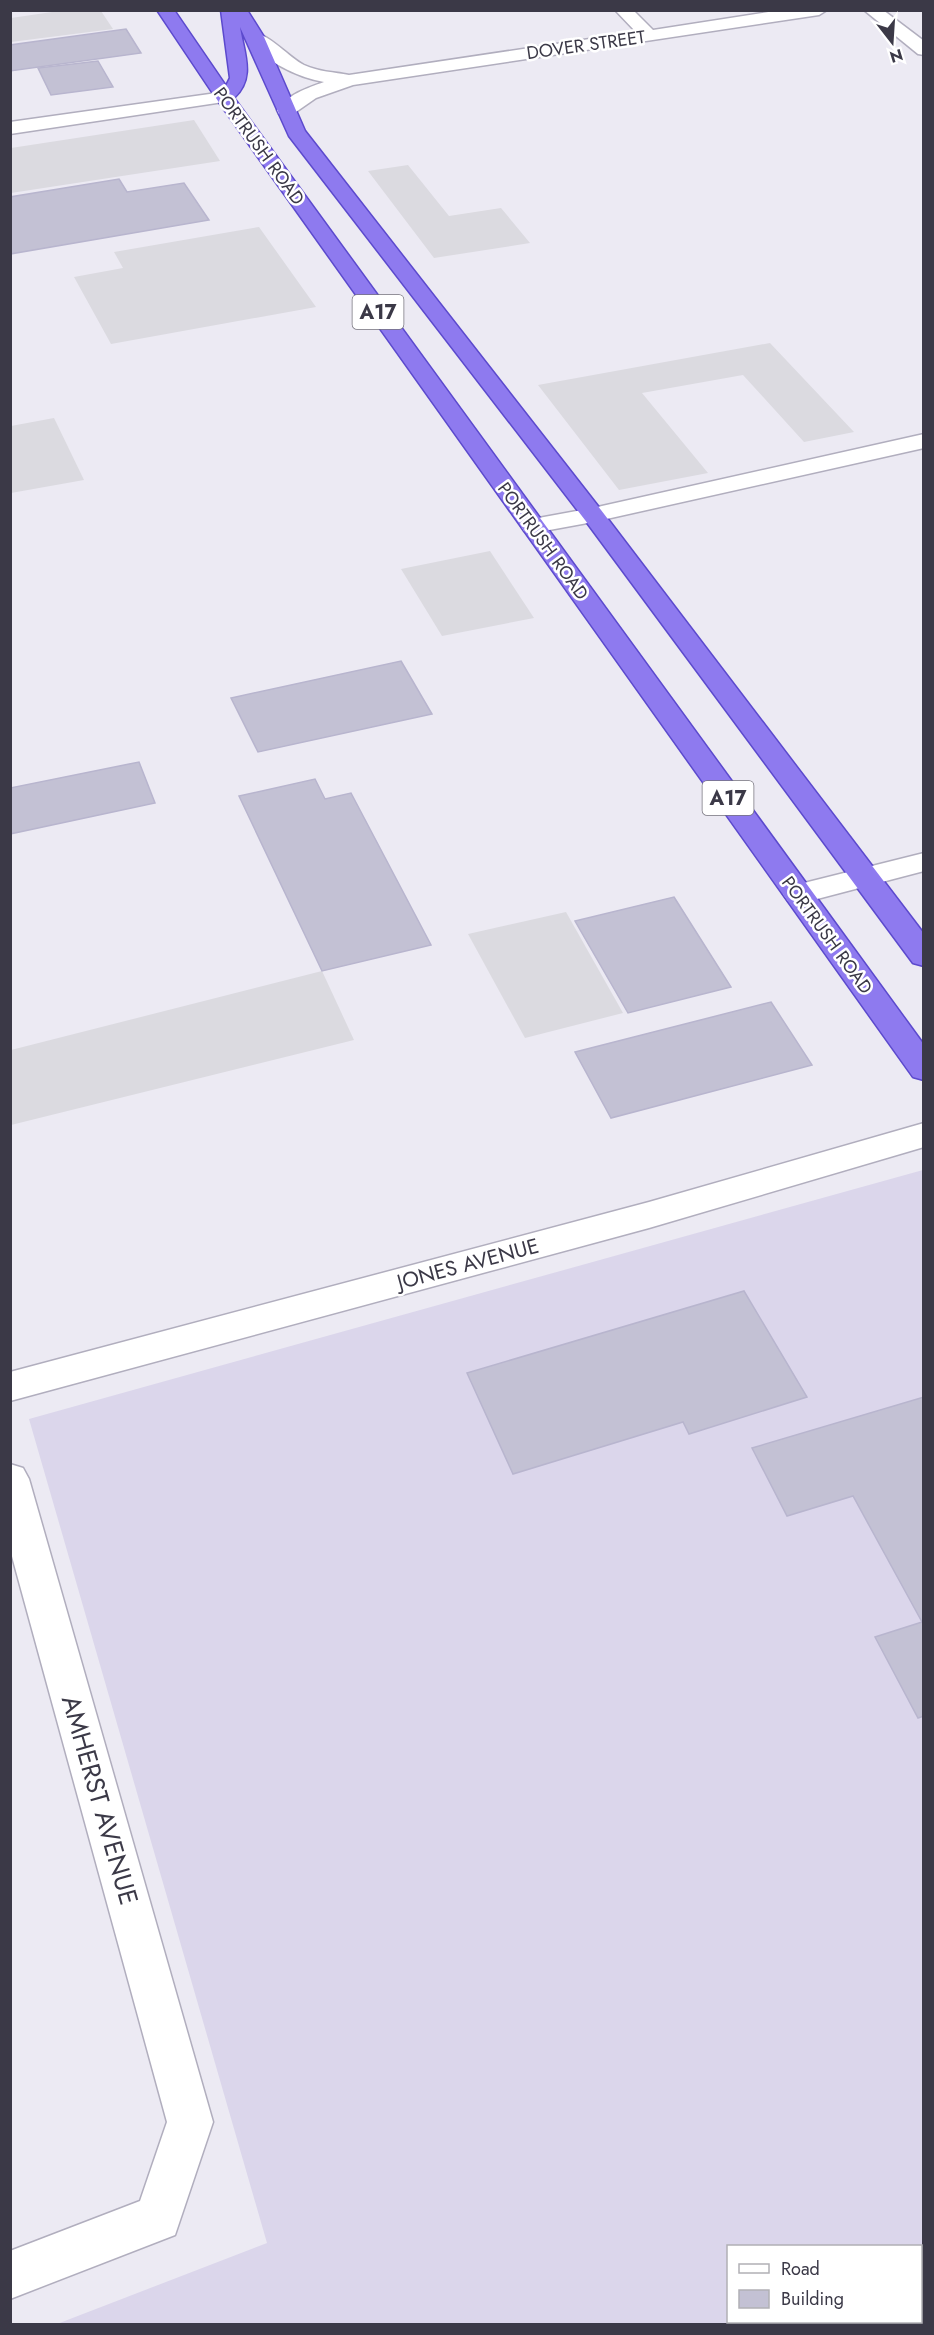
<svg xmlns="http://www.w3.org/2000/svg" width="934" height="2335" viewBox="0 0 934 2335" font-family="Jost,sans-serif">
  <rect width="100%" height="100%" fill="#eceaf3"/>
  <!-- education -->
  <path fill="#dbd6eb" fill-rule="evenodd" d="M923,1170V2324H57L267,2243L29,1419ZM728,2246H920V2322H728Z"/>
  <!-- parking -->
  <g fill="#dbdae0">
    <path d="M51,11H101L113,29L11,42V18L52,12Z"/>
    <path d="M194,120L220,161L11,193V148Z"/>
    <path d="M408,165L449,216L501,208L530,243L434,258L368,171Z"/>
    <path d="M259,227L316,307L111,344L74,277L123,268L114,252Z"/>
    <path d="M770,343L854,432L804,442L743,375L642,393L708,473L619,490L538,385Z"/>
    <path d="M54,418L84,480L11,493V426Z"/>
    <path d="M490,551L534,618L442,636L401,569Z"/>
    <path d="M566,912L623,1013L525,1038L468,934Z"/>
    <path d="M322,971L354,1040L11,1125V1050Z"/>
  </g>
  <!-- building -->
  <g fill="#c3c1d4" stroke="#b8b5ce" stroke-width="1.5">
    <path d="M126,29L141,53L10,71V45Z"/>
    <path d="M98,61L113,87L51,95L38,68Z"/>
    <path d="M119,179L127,192L184,183L209,220L10,254V197Z"/>
    <path d="M401,661L432,714L258,752L231,698Z"/>
    <path d="M139,762L155,803L10,834V788Z"/>
    <path d="M315,779L325,799L351,793L431,945L322,971L239,796Z"/>
    <path d="M674,897L731,987L628,1013L575,921Z"/>
    <path d="M771,1002L812,1065L611,1118L575,1052Z"/>
    <path d="M744,1291L807,1397L689,1434L683,1422L513,1474L467,1373Z"/>
    <path d="M924,1397V1716L918,1718L875,1637L922,1622L853,1496L787,1516L752,1448Z"/>
  </g>
  <g fill="none" stroke-linecap="round" stroke-linejoin="round">
    <defs>
      <g id="minor">
        <path d="M615,10H633L653,30L781,10H827L819,15L353,85L316,98L293,114H279L277,110C287,95 307,88 324,82C296,77 264,61 246,37L249,33C265,29 288,57 304,65C319,72 334,72 349,75L636,32Z"/>
        <path d="M864,10H883L924,41V55L918,54Z"/>
        <path d="M224,92L230,93L233,97L230,101L10,134V122Z"/>
        <path d="M924,434V448L593,522L533,533L524,531L521,526L524,521L533,519L593,508Z"/>
        <path d="M924,853V871L798,904L788,901L783,894L788,887Z"/>
        <path d="M924,1123V1147L649,1228L10,1401V1372L649,1202Z"/>
        <path d="M10,1464L23,1468L29,1479L213,2122L175,2235L10,2299V2251L140,2201L167,2122L10,1549Z"/>
      </g>
      <path id="highway" d="M157,10H174L226,86L230,78L221,10H247L264,37L305,131L601,510L924,934V966L913,963L585,520L289,136L240,27C244,54 256,77 234,98L924,1045V1080L913,1077L218,101Z"/>
    </defs>
    <!-- minor casing -->
    <use href="#minor" stroke="#b1aebe" stroke-width="3"/>
    <!-- highway casing -->
    <use href="#highway" stroke="#5c4acd" stroke-width="3"/>
    <!-- minor -->
    <use href="#minor" fill="#fff" fill-rule="evenodd"/>
    <!-- highway -->
    <use href="#highway" fill="#8e7aef" fill-rule="evenodd"/>
  </g>
  <g text-anchor="middle" stroke-width="5" stroke-linejoin="round" paint-order="stroke">
    <!-- far-street labels -->
    <g font-size="18" fill="#3b3947" stroke="#fff">
      <text transform="translate(586 45) rotate(-8)" y="6">DOVER STREET</text>
      <text transform="translate(259 146) rotate(54)" y="6">PORTRUSH ROAD</text>
      <text transform="translate(543 541) rotate(54)" y="6">PORTRUSH ROAD</text>
      <text transform="translate(827 935) rotate(54)" y="6">PORTRUSH ROAD</text>
    </g>
    <!-- shield labels -->
    <g fill="#fff" stroke="#76747e" stroke-width="1.5">
      <rect x="352.5" y="295" width="51" height="34" rx="4.5"/>
      <rect x="702.5" y="781" width="51" height="34" rx="4.5"/>
    </g>
    <g font-size="20" font-weight="bold" fill="#3b3947">
      <text x="378" y="319">A17</text>
      <text x="728" y="805">A17</text>
    </g>
    <!-- street labels -->
    <g font-size="21" fill="#3b3947" stroke="#fff">
      <text transform="translate(468 1264) rotate(-15)" y="7">JONES AVENUE</text>
    </g>
    <!-- near-street labels -->
    <g font-size="26" fill="#3b3947" stroke="#fff">
      <text transform="translate(100 1800) rotate(74)" y="9">AMHERST AVENUE</text>
    </g>
  </g>
  <!-- border -->
  <rect width="934" height="2335" fill="none" stroke="#3b3947" stroke-width="24"/>
  <!-- legend -->
  <rect x="727" y="2245" width="195" height="78" fill="#ffffff" stroke="#b1b0b5" stroke-width="1.5"/>
  <rect x="739" y="2264" width="30" height="9" fill="#ffffff" stroke="#b1b0b5" stroke-width="1.5"/>
  <text x="781" y="2275" font-size="18" fill="#3b3947">Road</text>
  <rect x="739" y="2290" width="30" height="18" fill="#c3c1d4" stroke="#b1b0b5" stroke-width="1.5"/>
  <text x="781" y="2305" font-size="18" fill="#3b3947">Building</text>
  <!-- north arrow -->
  <g transform="translate(892 42) rotate(163)" stroke="#ffffff" stroke-width="4.5" paint-order="stroke">
  <path d="M0-4.5L10 22L0 15L-10 22Z" fill="#3b3947"/>
  <text y="-9" font-size="16" font-weight="bold" text-anchor="middle" fill="#3b3947">N</text>
  </g>
</svg>
